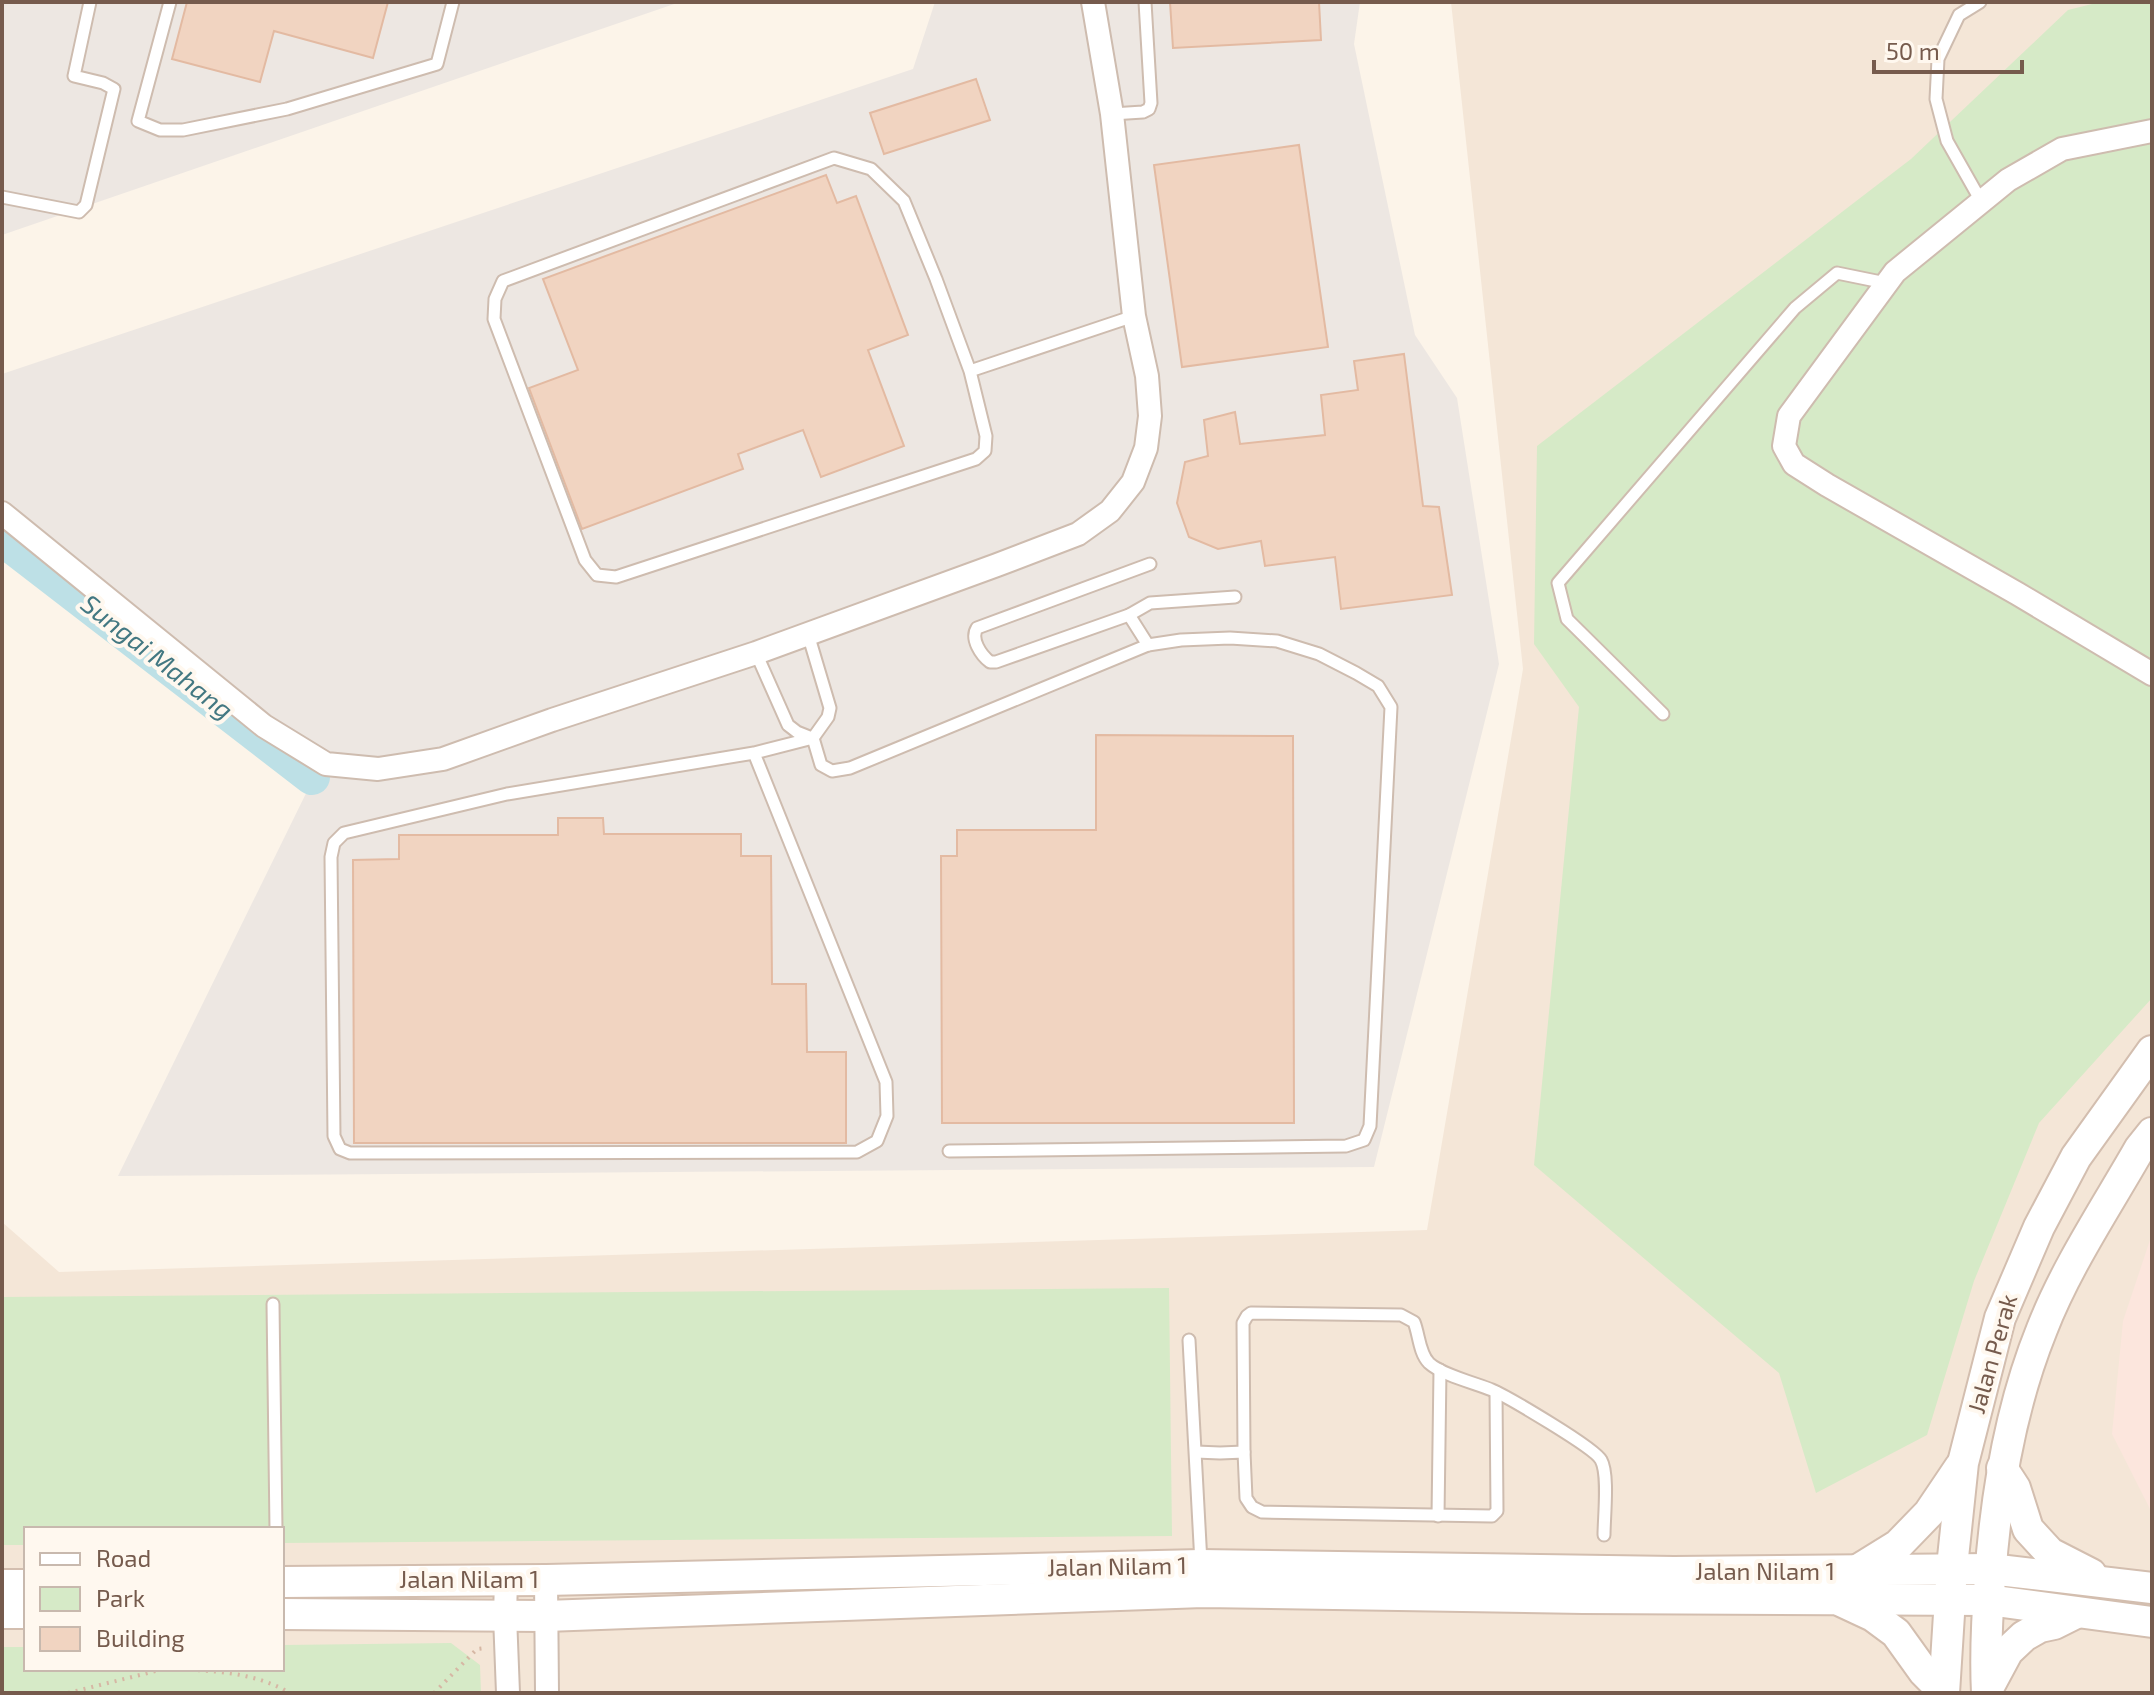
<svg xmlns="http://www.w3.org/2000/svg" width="2154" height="1695" viewBox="0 0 2154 1695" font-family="'Exo 2',sans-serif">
  <rect width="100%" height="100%" fill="#fcf4e9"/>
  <!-- residential -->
  <path fill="#f4e6d7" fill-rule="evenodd" d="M1451,2H2152V1693H2V1222L59,1272L1427,1230L1523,669ZM26,1529H282V1669H26Z"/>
  <!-- commercial -->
  <path fill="#fce6dd" d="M2152,1234V1513L2112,1434L2123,1321Z"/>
  <!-- industrial -->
  <g fill="#ede7e2">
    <path d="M2,2H680L2,235Z"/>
    <path d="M935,2H1360L1354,44L1415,335L1457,398L1499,664L1374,1167L118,1176L316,773L2,531V374L913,69Z"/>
  </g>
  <!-- green -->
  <g fill="#d6eac7">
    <path d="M2100,2H2152V998L2039,1123L1974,1281L1927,1435L1816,1493L1779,1373L1534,1165L1579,707L1534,644L1537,446L1911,159L2068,10Z"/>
    <path d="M1169,1288L1172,1536L282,1543V1529H26V1545H2V1297Z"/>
    <path d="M451,1643L480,1665L481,1693H2V1647H26V1669H282V1645Z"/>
  </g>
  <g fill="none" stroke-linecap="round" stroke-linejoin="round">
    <!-- river -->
    <path stroke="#bde0e6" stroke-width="36" d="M2,538L312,777"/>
  </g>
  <!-- building -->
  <g fill="#f1d4c1" stroke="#e3baa2" stroke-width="2">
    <path d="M187,2H388L373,58L274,31L260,82L172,59Z"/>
    <path d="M1170,2H1319L1321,40L1173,48Z"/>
    <path d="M976,79L990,120L884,154L870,113Z"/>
    <path d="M1299,145L1328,347L1182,367L1154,165Z"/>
    <path d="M826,175L837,203L856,196L908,335L868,350L904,446L821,477L803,430L738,454L743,469L582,529L529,388L578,370L543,279Z"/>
    <path d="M1404,354L1423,506L1439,507L1452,595L1341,609L1335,557L1265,566L1261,541L1218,549L1189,537L1177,503L1185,462L1208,456L1204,420L1235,412L1240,444L1325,435L1321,395L1358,390L1354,361Z"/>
    <path d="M1096,735L1293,736L1294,1123H942L941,856H957V830H1096Z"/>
    <path d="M558,818H603L604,834H741V856H771L772,984H806L807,1052H846V1143H354L353,860L399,859V835H558Z"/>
  </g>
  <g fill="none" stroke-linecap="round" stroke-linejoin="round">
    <defs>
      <g id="service">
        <path d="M170,2L138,121L160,130H183L287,109L437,64L453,2"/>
        <path d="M1980,2L1959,15L1938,59L1936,99L1947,141L1981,201"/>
        <path d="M1112,114L1143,112L1149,109L1151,103L1145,2"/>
        <path d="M2,197L79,212L86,205L114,89L103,83L74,76L90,2"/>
        <path d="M970,371L986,436L985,451L976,459L616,577L597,575L585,560L494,319L495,299L503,281L834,158L871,169L904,201L936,279L970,371L1134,316"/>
        <path d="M1129,615L1150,603L1235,597"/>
        <path d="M1148,645L1129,615L996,662H990C981,655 970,639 977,628L1150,564"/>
        <path d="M756,653L788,725L797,732L812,738"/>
        <path d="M1663,714L1567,619L1558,583L1795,308L1837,273L1886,283"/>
        <path d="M813,738L821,765L832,771L850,768L1148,645L1181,640L1230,638L1277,641L1319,654L1356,673L1378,686L1391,707L1370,1126L1364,1140L1346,1146L949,1151"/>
        <path d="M754,753L886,1082L887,1116L877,1141L857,1152L350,1153L340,1149L334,1136L331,857L334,843L344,833L507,794L754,753L813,738L828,717L830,708L808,634"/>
        <path d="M273,1304L276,1529"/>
        <path d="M1189,1340L1201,1563"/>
        <path d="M1196,1452L1220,1453L1244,1452L1246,1498L1252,1507L1262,1512L1492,1516L1497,1511L1496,1392"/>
        <path d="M1244,1452L1243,1323L1247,1316L1251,1313L1401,1315L1414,1322C1419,1334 1419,1353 1429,1363C1442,1375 1475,1383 1492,1390C1508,1397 1595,1448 1601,1460C1609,1474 1604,1517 1604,1535"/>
        <path d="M1438,1516L1440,1370"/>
      </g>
      <g id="minor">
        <path d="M2152,131L2062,149L2008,180L1895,272L1789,416L1784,446L1794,464L1827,485L2018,594L2152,674"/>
        <path d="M2,513L264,726L326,764L378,769L443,759L552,720L756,653L997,565L1078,534L1110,511L1133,482L1146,448L1150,416L1147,376L1134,316L1112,114L1093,2"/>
        <path d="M506,1580L505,1616L508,1693"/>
        <path d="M546,1580L547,1693"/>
      </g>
      <g id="secondary">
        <path d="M2002,1468L2015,1488L2028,1529L2050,1553L2091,1574"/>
        <path d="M1856,1571L1898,1545L1929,1513L1960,1467"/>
        <path d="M282,1582L546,1580L1201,1565L1674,1572L1990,1569L2152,1588"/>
        <path d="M2,1585H26"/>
        <path d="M1843,1602L1873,1616L1896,1633L1924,1672L1944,1692"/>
        <path d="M2,1613H26"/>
        <path d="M282,1614L546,1616L1203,1592L1583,1598L1988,1600L2152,1622"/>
        <path d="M1987,1690L2008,1651L2024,1636L2040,1627L2054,1624L2076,1613"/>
        <path d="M1944,1693L1952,1567L1963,1463L2000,1318L2039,1227L2076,1157L2152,1051"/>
        <path d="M1987,1693C1985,1654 1987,1616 1990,1578C1996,1493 2010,1408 2042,1329C2066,1267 2107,1206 2140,1148L2152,1133"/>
      </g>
    </defs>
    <!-- service casing -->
    <use href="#service" stroke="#cebcaf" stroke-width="15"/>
    <!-- minor casing -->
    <use href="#minor" stroke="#cebcaf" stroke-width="26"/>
    <!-- secondary casing -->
    <use href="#secondary" stroke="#d3beaf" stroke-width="34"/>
    <!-- path -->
    <g stroke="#d6b7a4" stroke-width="4" stroke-dasharray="2 6" stroke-linecap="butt">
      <path d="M174,1669C215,1671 254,1672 290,1693"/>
      <path d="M68,1693L164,1669"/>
      <path d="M434,1693L477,1649L485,1648"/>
    </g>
    <!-- service -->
    <use href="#service" stroke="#fff" stroke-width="11"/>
    <!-- minor -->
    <use href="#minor" stroke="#fff" stroke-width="22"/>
    <!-- secondary -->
    <use href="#secondary" stroke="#fff" stroke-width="30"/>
  </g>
  <g text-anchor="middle" stroke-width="8" stroke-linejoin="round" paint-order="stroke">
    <!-- street labels -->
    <g font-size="24" fill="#765b4d" stroke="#fff8ef">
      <text transform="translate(1993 1354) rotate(-74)" y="8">Jalan Perak</text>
      <text transform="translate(1117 1567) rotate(-1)" y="8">Jalan Nilam 1</text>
      <text x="1765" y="1580">Jalan Nilam 1</text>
      <text x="469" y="1588">Jalan Nilam 1</text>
    </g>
    <!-- water labels -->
    <g font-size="26" font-style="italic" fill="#437882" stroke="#fff8ef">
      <text transform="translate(157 657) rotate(38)" y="9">Sungai Mahang</text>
    </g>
  </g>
  <!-- border -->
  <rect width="2154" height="1695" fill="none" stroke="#765b4d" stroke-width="8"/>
  <!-- legend -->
  <rect x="24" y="1527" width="260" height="144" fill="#fff8ef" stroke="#c8b9ae" stroke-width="2"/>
  <rect x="40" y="1553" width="40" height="12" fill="#ffffff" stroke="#c8b9ae" stroke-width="2"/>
  <text x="96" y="1567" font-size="24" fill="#765b4d">Road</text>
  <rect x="40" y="1587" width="40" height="24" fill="#d6eac7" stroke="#c8b9ae" stroke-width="2"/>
  <text x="96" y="1607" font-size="24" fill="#765b4d">Park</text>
  <rect x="40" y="1627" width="40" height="24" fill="#f1d4c1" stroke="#c8b9ae" stroke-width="2"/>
  <text x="96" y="1647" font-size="24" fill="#765b4d">Building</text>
  <!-- scale -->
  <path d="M1874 60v12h148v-12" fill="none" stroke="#765b4d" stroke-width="4"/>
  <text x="1886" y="60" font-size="24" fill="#765b4d" stroke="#fff8ef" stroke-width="6" paint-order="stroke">50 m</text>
</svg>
